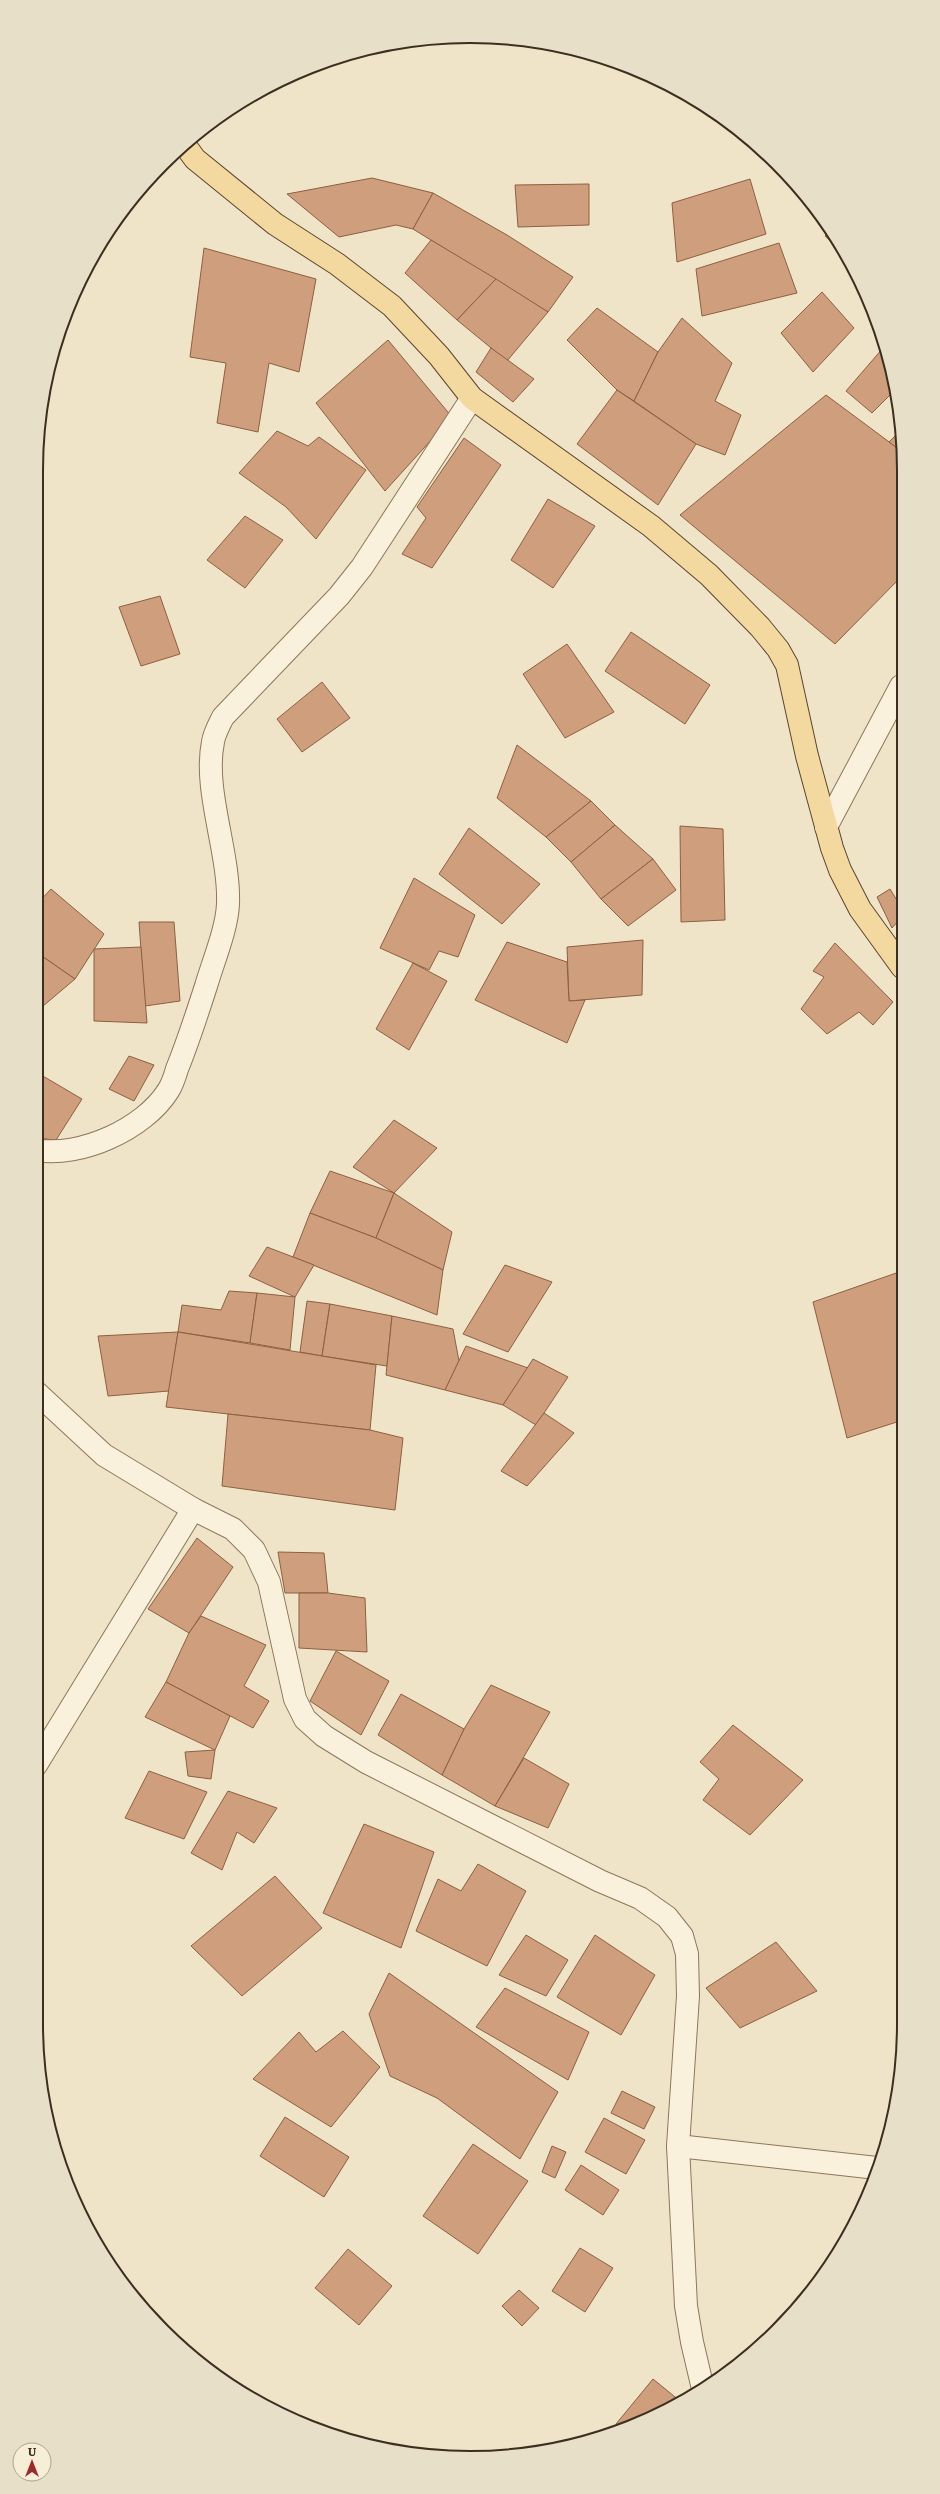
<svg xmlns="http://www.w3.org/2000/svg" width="940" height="2494" viewBox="0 0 940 2494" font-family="Literata,serif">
  <rect width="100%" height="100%" fill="#f0e4c8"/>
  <!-- building -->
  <g fill="#cf9f7d" stroke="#8d5f41">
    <path d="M372,178L433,193L413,229L396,225L339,237L287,194Z"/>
    <path d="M750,179L766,234L677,262L672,203Z"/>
    <path d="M589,184V225L518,227L515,185Z"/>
    <path d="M433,193L507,235L573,277L548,312L413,229Z"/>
    <path d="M830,231L846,253L847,255L825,236Z"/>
    <path d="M431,240L496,279L457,320L405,273Z"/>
    <path d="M779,243L797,293L702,316L696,269Z"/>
    <path d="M204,248L316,279L299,372L269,363L258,432L217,423L226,363L190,357Z"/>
    <path d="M496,279L548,312L507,361L457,320Z"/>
    <path d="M822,292L854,328L813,372L781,333Z"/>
    <path d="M597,308L658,352L634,401L617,390L567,340Z"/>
    <path d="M682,318L732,363L715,401L741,415L725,455L696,444L634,401L658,352Z"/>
    <path d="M388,340L452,417L385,491L316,403Z"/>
    <path d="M491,348L534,379L513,402L476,372Z"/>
    <path d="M883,348L894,391L872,413L846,391Z"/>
    <path d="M617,390L696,444L658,505L577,444Z"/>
    <path d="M826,395L900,450L901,577L835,644L680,515Z"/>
    <path d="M277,431L308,446L319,437L366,470L316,539L286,507L239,473Z"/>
    <path d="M900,431V450L889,442Z"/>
    <path d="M464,438L501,465L432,568L402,554L426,518L417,507Z"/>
    <path d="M548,499L595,526L553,588L511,560Z"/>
    <path d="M245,516L283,540L245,588L207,560Z"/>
    <path d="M160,596L180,654L141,666L119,607Z"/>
    <path d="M631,632L710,685L685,724L605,671Z"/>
    <path d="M567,644L614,712L565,738L523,674Z"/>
    <path d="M322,682L350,718L302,752L277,719Z"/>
    <path d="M517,745L591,801L546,837L497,798Z"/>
    <path d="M591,801L615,825L571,862L546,837Z"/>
    <path d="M615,825L653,859L601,899L571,862Z"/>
    <path d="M680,826L723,829L725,920L681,922Z"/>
    <path d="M469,828L540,884L502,924L439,874Z"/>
    <path d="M653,859L676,890L628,926L601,899Z"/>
    <path d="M414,878L475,915L458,957L439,951L429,970L380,948Z"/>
    <path d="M51,889L104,934L75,979L36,952V905Z"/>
    <path d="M890,889L901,907V918L892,928L877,897Z"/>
    <path d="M139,922H174L180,1001L145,1006Z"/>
    <path d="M643,940L642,995L569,1001L567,947Z"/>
    <path d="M507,942L567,962L569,1001L585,1000L567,1043L475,1000Z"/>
    <path d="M835,943L893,1002L873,1025L859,1012L827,1034L801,1009L824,977L813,971Z"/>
    <path d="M141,947L147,1023L94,1021V949Z"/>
    <path d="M36,952L75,979L36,1012Z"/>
    <path d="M413,963L447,981L409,1050L376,1029Z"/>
    <path d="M129,1056L154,1065L134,1101L109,1089Z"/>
    <path d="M36,1072L82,1099L56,1140L36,1138Z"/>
    <path d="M394,1120L437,1148L394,1193L353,1167Z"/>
    <path d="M330,1171L394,1193L376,1238L310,1213Z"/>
    <path d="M394,1193L452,1232L443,1270L376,1238Z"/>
    <path d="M310,1213L376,1238L443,1270L437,1315L293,1257Z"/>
    <path d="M267,1247L314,1265L295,1297L249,1276Z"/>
    <path d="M505,1265L552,1282L508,1352L463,1334Z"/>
    <path d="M902,1271L903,1420L847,1438L813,1302Z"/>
    <path d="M229,1291L257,1293L250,1343L178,1332L182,1305L221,1310Z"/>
    <path d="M257,1293L295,1297L290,1350L250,1343Z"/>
    <path d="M307,1301L330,1304L322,1356L300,1352Z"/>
    <path d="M330,1304L392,1316L387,1366L322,1356Z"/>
    <path d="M392,1316L453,1329L459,1361L445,1390L386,1375Z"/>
    <path d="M178,1332L169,1391L108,1396L98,1336Z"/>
    <path d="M178,1332L376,1365L370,1430L166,1407Z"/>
    <path d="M466,1346L528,1368L503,1405L445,1390Z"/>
    <path d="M533,1359L568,1377L536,1425L503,1405Z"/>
    <path d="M544,1413L574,1433L527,1486L501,1471Z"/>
    <path d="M228,1414L370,1430L403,1438L395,1510L222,1486Z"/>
    <path d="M197,1538L233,1567L189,1633L148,1609Z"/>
    <path d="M278,1552L324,1553L328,1593H285Z"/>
    <path d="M299,1593H328L365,1598L367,1652L299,1648Z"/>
    <path d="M201,1616L266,1645L244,1686L269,1701L253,1728L166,1682L189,1633Z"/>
    <path d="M336,1651L389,1681L361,1735L310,1701Z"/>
    <path d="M166,1682L230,1716L215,1750L145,1717Z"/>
    <path d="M491,1685L550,1712L495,1806L442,1775L464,1729Z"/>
    <path d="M401,1694L464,1729L442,1775L378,1735Z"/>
    <path d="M733,1725L803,1780L750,1835L703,1800L719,1779L700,1762Z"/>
    <path d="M215,1750L211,1779L188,1776L185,1752Z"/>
    <path d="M524,1758L569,1784L548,1828L495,1806Z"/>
    <path d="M149,1771L207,1792L184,1839L125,1818Z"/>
    <path d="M903,1785V1797L898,1789Z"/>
    <path d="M228,1791L277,1808L254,1843L237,1832L222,1870L191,1853Z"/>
    <path d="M364,1824L434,1852L401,1948L323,1913Z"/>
    <path d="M478,1864L526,1891L487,1966L416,1931L438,1879L461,1891Z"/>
    <path d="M275,1876L322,1928L242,1996L191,1946Z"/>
    <path d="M526,1935L568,1960L546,1996L499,1975Z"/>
    <path d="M595,1935L655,1975L621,2035L557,1997Z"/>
    <path d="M776,1942L817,1991L740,2028L706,1988Z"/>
    <path d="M389,1973L558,2092L520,2159L437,2098L390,2076L369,2014Z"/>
    <path d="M505,1988L589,2032L568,2080L476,2027Z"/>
    <path d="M343,2031L380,2067L331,2127L253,2079L299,2032L316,2052Z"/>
    <path d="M622,2091L655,2107L644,2129L611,2113Z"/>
    <path d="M285,2117L349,2157L324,2197L260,2156Z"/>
    <path d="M604,2118L645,2140L626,2174L585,2152Z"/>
    <path d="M473,2144L528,2181L478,2254L423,2216Z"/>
    <path d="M552,2146L566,2152L555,2178L542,2172Z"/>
    <path d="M581,2165L619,2190L603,2215L565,2190Z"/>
    <path d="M580,2248L613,2268L585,2312L552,2291Z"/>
    <path d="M348,2249L392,2286L359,2325L315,2288Z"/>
    <path d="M519,2290L539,2308L522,2326L502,2306Z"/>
    <path d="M653,2379L680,2401L636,2425L622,2429L616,2424Z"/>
  </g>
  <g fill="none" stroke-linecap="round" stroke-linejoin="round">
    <defs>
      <g id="minor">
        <path d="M826,827L901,686"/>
        <path d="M36,1150C80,1158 144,1129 168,1091C172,1085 175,1076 177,1069C188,1042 197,1014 206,986C213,962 227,929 228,904C230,853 203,790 213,742C214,734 219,725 223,717L339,596L362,567L472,398"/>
        <path d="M36,1392L104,1455L193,1509L233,1529L254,1550L269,1582L295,1699L305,1719L324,1736L366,1762L600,1881L640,1898L667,1917L682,1936L687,1954L688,1996L678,2146L686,2306L692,2342L703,2389"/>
        <path d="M36,1765L193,1509"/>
        <path d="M678,2146L877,2168"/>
      </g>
      <path id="primary" d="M184,144L195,159L275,224L337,264L392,306L439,356L472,398L651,526L709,575L760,627L778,649L787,665L807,756L832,848L840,870L860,909L902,967"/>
    </defs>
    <!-- minor casing -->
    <use href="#minor" stroke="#8d765c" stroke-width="24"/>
    <!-- primary casing -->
    <use href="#primary" stroke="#5b4430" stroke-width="24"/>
    <!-- minor -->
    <use href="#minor" stroke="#faf1dc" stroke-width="22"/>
    <!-- primary -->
    <use href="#primary" stroke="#f3d9a0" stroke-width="22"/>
  </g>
  <!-- crop -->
  <path d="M0 0H940V2494H0ZM470 43H470A427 427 0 0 1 897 470V2024A427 427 0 0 1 470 2451H470A427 427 0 0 1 43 2024V470A427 427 0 0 1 470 43Z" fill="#e8dfc9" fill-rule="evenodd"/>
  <path fill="none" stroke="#3d2e20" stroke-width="2" d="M470 43H470A427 427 0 0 1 897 470V2024A427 427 0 0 1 470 2451H470A427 427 0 0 1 43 2024V470A427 427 0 0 1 470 43Z"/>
  <!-- north arrow -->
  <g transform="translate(32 2462)"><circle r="19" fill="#f7eed8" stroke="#ada18e"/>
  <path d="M0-3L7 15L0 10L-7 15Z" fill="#9e2a2b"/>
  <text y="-6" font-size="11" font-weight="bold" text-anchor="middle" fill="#3d2e20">U</text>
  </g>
</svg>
